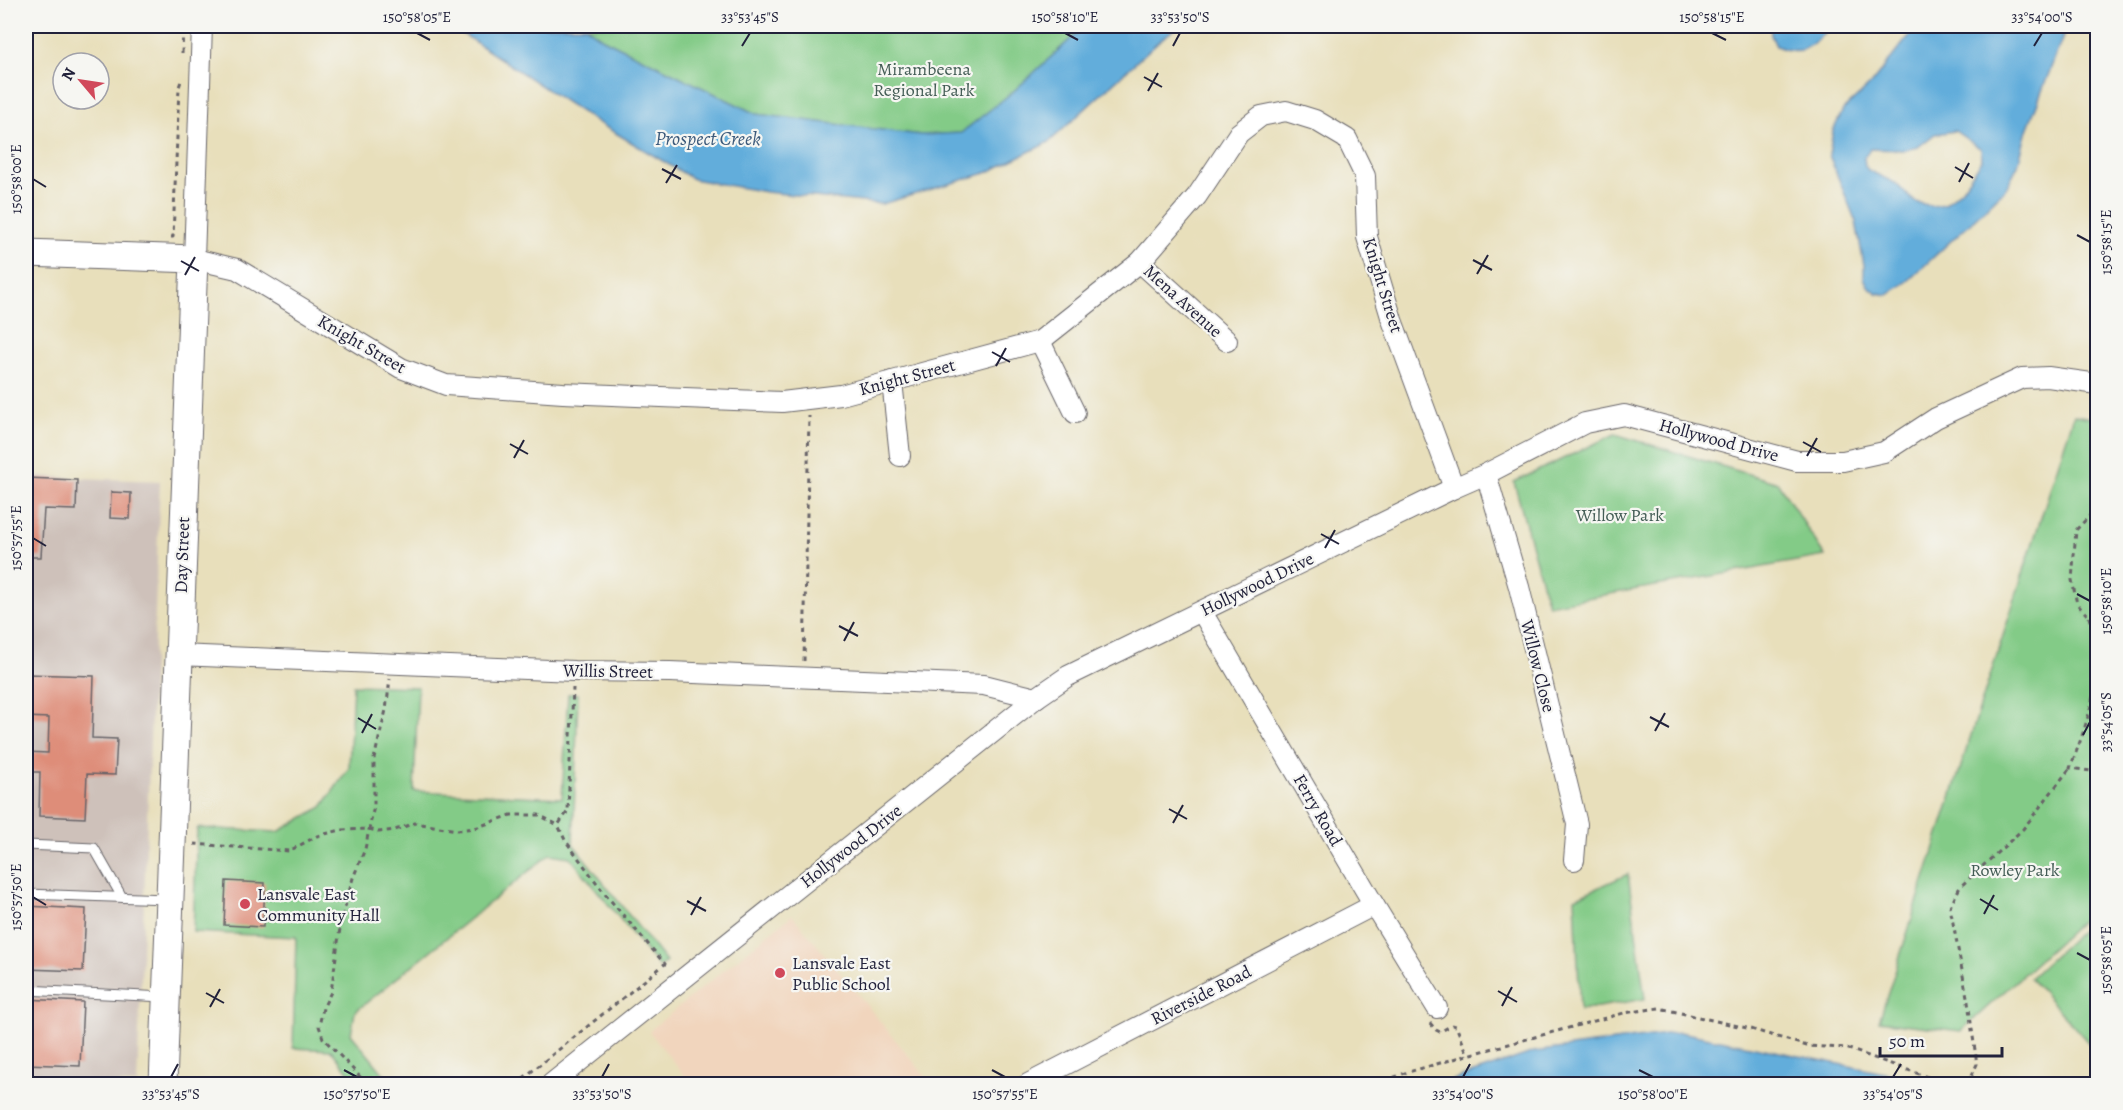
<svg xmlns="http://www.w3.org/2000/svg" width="2123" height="1110" viewBox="0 0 2123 1110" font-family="Alegreya,serif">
  <rect width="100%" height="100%" fill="#f6f6f2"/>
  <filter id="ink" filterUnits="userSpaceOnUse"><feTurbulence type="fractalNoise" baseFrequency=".0167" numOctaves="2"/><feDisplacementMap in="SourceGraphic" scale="12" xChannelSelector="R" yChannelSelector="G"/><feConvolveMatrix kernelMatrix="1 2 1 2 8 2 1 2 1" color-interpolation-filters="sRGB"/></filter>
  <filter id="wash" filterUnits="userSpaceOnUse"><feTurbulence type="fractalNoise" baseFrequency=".008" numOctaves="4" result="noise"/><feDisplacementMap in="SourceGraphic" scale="24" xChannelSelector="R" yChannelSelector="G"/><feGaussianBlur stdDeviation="1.35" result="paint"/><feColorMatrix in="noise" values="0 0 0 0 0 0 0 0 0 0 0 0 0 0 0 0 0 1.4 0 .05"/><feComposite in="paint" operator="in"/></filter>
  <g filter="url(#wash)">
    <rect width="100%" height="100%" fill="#e8dfbb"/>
    <!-- built -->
    <path fill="#f1d5bd" d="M792,915L932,1084H691L649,1031Z"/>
    <!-- industrial -->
    <path fill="#cec1ba" d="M26,476L160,481L137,1084H26Z"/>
    <!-- green -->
    <g fill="#83cb87" stroke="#527661" stroke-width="1.5">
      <path d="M585,26H1085L1015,90L961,133L921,135L756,114L603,39Z"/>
      <path d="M2074,415L2098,419L2097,907L1961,1031L1879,1021Z"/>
      <path d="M1615,434L1778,483L1825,556L1548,605L1514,482Z"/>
      <path d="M353,685L418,687L414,791L562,798L568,694H578L573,844L666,962L659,967L570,857L550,854L355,1012L351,1034L392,1084H358L331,1050L293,1048L296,937L193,932L197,828L278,832L322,807L349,768Z"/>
      <path d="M1628,874L1645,999L1580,1010L1575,898Z"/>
      <path d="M2097,916V1052L2030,978Z"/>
    </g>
    <!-- water -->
    <g fill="#62addb" stroke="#42688b" stroke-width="1.5" fill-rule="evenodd">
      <path d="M451,26H585L603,39L756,114L921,135L961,133L1015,90L1085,26H1179L1160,40L1049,142L986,173L882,204L766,192L693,179L587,116Z"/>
      <path d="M1771,26H1831C1812,45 1805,58 1776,46L1771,35Z"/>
      <path d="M1917,26H2061L2064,34L2027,130L2018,165L2006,188L1983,211L1908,281L1888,295L1877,293L1868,286L1864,278V265L1856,222L1829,155L1833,131L1843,110L1870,85ZM1955,131L1981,149L1982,160L1962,189L1945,204L1932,206L1915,202L1895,183L1868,170L1865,166L1864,157L1870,149L1904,150L1918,147L1935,134Z"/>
      <path d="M1680,1032L1909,1078L1927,1084H1442L1534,1052Z"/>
    </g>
    <g id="blocks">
      <!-- building -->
      <g fill="#de8d79">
        <path d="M26,478L77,480L76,510L44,509L41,557H26Z"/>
        <path d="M111,492L131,493L130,519L110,518Z"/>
        <path d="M26,674L94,676L92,738L117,739L115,775L87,774L85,818L39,816L40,772H26V752L48,753L49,718L26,717Z"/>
        <path d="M226,881L265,883L263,927L224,925Z"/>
        <path d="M26,906L86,909L83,971L26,969Z"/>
        <path d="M26,999L83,1002L80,1066L26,1064Z"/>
      </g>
    </g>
  </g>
  <g filter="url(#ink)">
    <use href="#blocks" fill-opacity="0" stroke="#676468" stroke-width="1.5"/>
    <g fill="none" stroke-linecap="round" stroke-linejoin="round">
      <defs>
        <g id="lane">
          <path d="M26,845L94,848L122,897"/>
          <path d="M26,894L167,899"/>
          <path d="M26,990L164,997"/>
        </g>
        <g id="street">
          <path d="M202,26L194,259L237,269L401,368L446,385L563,393L782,402L841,395L1040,341L1140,262L1197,196L1239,133L1261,116L1286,111L1315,120L1347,139L1365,176L1367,237L1392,320L1454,488"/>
          <path d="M1140,262L1227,341"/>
          <path d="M1040,341L1075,413"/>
          <path d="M892,381L900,456"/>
          <path d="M1486,474L1519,587L1577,824L1574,860"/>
          <path d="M1202,612L1374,905L1437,1008"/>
          <path d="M178,655L574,671L670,672L984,685L1036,698"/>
          <path d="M551,1084L1036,698L1068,676L1454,488L1486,474L1585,423L1624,415L1797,461H1843L1884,452L1936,418L2022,378L2048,377L2098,384"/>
          <path d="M1028,1084L1374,905"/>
        </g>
        <path id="secondary" d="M26,253L194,259L163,1084"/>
      </defs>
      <!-- lane casing -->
      <use href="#lane" stroke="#676468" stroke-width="11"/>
      <!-- street casing -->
      <use href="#street" stroke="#676468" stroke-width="22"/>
      <!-- secondary casing -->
      <use href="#secondary" stroke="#676468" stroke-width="29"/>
      <!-- path -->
      <g stroke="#676468" stroke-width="3" stroke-dasharray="4.5 4.5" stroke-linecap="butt">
        <path d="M182,53L183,27"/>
        <path d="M171,237H173L179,87L181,81"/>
        <path d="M2098,507L2076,530L2072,580L2077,604L2089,617L2098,621"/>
        <path d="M2089,617C2093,632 2097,648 2097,663C2096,699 2083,735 2070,768L2098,772"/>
        <path d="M804,661L809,416"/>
        <path d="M194,844L289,851L317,836L341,830L369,829L379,832L395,830L415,823L457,830L475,828L511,815H539L558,825"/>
        <path d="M1430,1023L1436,1030L1440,1032L1452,1025L1456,1026L1468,1055"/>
        <path d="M367,1084L323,1038L319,1026L323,1008L331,992L341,921L353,878L365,849L374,806V759L386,710L390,679"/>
        <path d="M516,1084L665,964L605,894L565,840L558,825L568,811L573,688"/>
        <path d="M1377,1084L1405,1073L1468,1055L1624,1013L1659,1008L1751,1029L1807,1046L1846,1048L1947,1084"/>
        <path d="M1968,1084L1977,1064L1968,1002L1950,907L1960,887L2023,829L2070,768"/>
      </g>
      <!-- lane -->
      <use href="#lane" stroke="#fff" stroke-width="9"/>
      <!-- street -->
      <use href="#street" stroke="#fff" stroke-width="20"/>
      <!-- secondary -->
      <use href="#secondary" stroke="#fff" stroke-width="27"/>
    </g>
  </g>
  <!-- ticks -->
  <path fill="none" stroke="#22223b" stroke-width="2" d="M417,33L430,40M1065,33L1078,40M1712,33L1726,40M742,46L750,33M1173,46L1180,33M2034,46L2042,33M1144,77L1162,87M1148,91L1158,73M1955,167L1973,178M662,169L681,179M33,179L46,187M1959,182L1969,163M666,183L677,165M2077,235L2090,242M1473,260L1492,270M181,261L199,271M1477,274L1488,255M185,275L195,257M992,352L1010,362M996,366L1006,348M1803,442L1821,452M510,444L528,454M1807,456L1817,438M514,458L524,440M1321,534L1339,544M33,538L46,546M1325,548L1335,530M2077,594L2090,601M839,626L858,636M844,641L854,622M1650,717L1669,727M358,718L376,729M1655,731L1665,713M362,733L372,714M2083,735L2090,722M1169,809L1187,819M1173,823L1183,805M33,897L46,905M1980,899L1998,910M687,901L706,911M1984,914L1994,895M691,915L701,897M2077,953L2090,960M1498,991L1517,1002M206,993L224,1003M1502,1006L1512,987M210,1007L220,989M344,1070L357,1077M992,1070L1005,1077M1639,1070L1653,1077M171,1077L178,1064M602,1077L609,1064M1463,1077L1470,1064M1893,1077L1901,1064"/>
  <!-- markers -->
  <g fill="#d1495b" stroke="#f6f6f2" stroke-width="2">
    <circle cx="245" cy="904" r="6"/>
    <circle cx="780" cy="973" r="6"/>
  </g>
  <g text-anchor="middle" stroke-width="4.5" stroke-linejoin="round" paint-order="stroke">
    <!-- park labels -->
    <g font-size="18" fill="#445d56" stroke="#f6f6f2">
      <text x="924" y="75">Mirambeena<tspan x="924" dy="21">Regional Park</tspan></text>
      <text x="1620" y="521">Willow Park</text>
      <text x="2015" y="876">Rowley Park</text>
    </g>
    <!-- street labels -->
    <g font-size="18" fill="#22223b" stroke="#f6f6f2">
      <text transform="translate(1383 285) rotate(73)" y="6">Knight Street</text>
      <text transform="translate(1183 301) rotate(42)" y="6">Mena Avenue</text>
      <text transform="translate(362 344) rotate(30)" y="6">Knight Street</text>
      <text transform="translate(907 377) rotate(-15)" y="6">Knight Street</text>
      <text transform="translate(1719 440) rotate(15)" y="6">Hollywood Drive</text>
      <text transform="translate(182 555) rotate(-88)" y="6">Day Street</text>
      <text transform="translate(1257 584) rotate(-26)" y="6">Hollywood Drive</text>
      <text transform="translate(1538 666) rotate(76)" y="6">Willow Close</text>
      <text transform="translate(608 671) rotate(1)" y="6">Willis Street</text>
      <text transform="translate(1318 810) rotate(60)" y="6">Ferry Road</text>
      <text transform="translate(851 846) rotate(-38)" y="6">Hollywood Drive</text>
      <text transform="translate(1201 995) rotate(-27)" y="6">Riverside Road</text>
    </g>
    <!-- poi labels -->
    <g font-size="18" fill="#22223b" stroke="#f6f6f2" text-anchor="start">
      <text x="257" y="900">Lansvale East<tspan x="257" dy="21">Community Hall</tspan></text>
      <text x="792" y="969">Lansvale East<tspan x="792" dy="21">Public School</tspan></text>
    </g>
    <!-- water labels -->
    <g font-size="20" font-style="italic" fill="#3c5a7b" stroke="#f6f6f2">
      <text x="708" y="145">Prospect Creek</text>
    </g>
  </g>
  <!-- margin -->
  <rect width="2123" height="1110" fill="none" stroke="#f6f6f2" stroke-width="66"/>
  <!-- north arrow -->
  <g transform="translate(81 81) rotate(299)"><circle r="28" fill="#f6f6f2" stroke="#a1a1a9" stroke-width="1.5"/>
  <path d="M0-4.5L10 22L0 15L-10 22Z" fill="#d1495b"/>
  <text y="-9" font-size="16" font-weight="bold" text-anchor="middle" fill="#22223b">N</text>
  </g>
  <!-- scale -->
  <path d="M1880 1047v9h122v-9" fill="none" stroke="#22223b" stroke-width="3"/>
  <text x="1889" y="1047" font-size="18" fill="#22223b" stroke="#f6f6f2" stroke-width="4.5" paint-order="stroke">50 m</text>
  <rect x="33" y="33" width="2057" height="1044" fill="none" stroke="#22223b" stroke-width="2"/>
  <g font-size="15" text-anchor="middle" fill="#22223b">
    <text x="417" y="22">150°58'05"E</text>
    <text x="750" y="22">33°53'45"S</text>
    <text x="1065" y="22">150°58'10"E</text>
    <text x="1180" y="22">33°53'50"S</text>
    <text x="1712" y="22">150°58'15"E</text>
    <text x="2042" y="22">33°54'00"S</text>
    <text transform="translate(16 179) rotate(-90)" y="5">150°58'00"E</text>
    <text transform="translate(2106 242) rotate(-90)" y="5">150°58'15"E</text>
    <text transform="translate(16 538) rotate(-90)" y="5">150°57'55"E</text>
    <text transform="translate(2106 601) rotate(-90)" y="5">150°58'10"E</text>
    <text transform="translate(2106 722) rotate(-90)" y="5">33°54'05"S</text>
    <text transform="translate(16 897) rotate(-90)" y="5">150°57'50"E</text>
    <text transform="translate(2106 960) rotate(-90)" y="5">150°58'05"E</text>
    <text x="171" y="1099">33°53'45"S</text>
    <text x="357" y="1099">150°57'50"E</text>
    <text x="602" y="1099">33°53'50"S</text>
    <text x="1005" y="1099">150°57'55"E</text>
    <text x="1463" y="1099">33°54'00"S</text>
    <text x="1653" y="1099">150°58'00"E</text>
    <text x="1893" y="1099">33°54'05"S</text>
  </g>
</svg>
